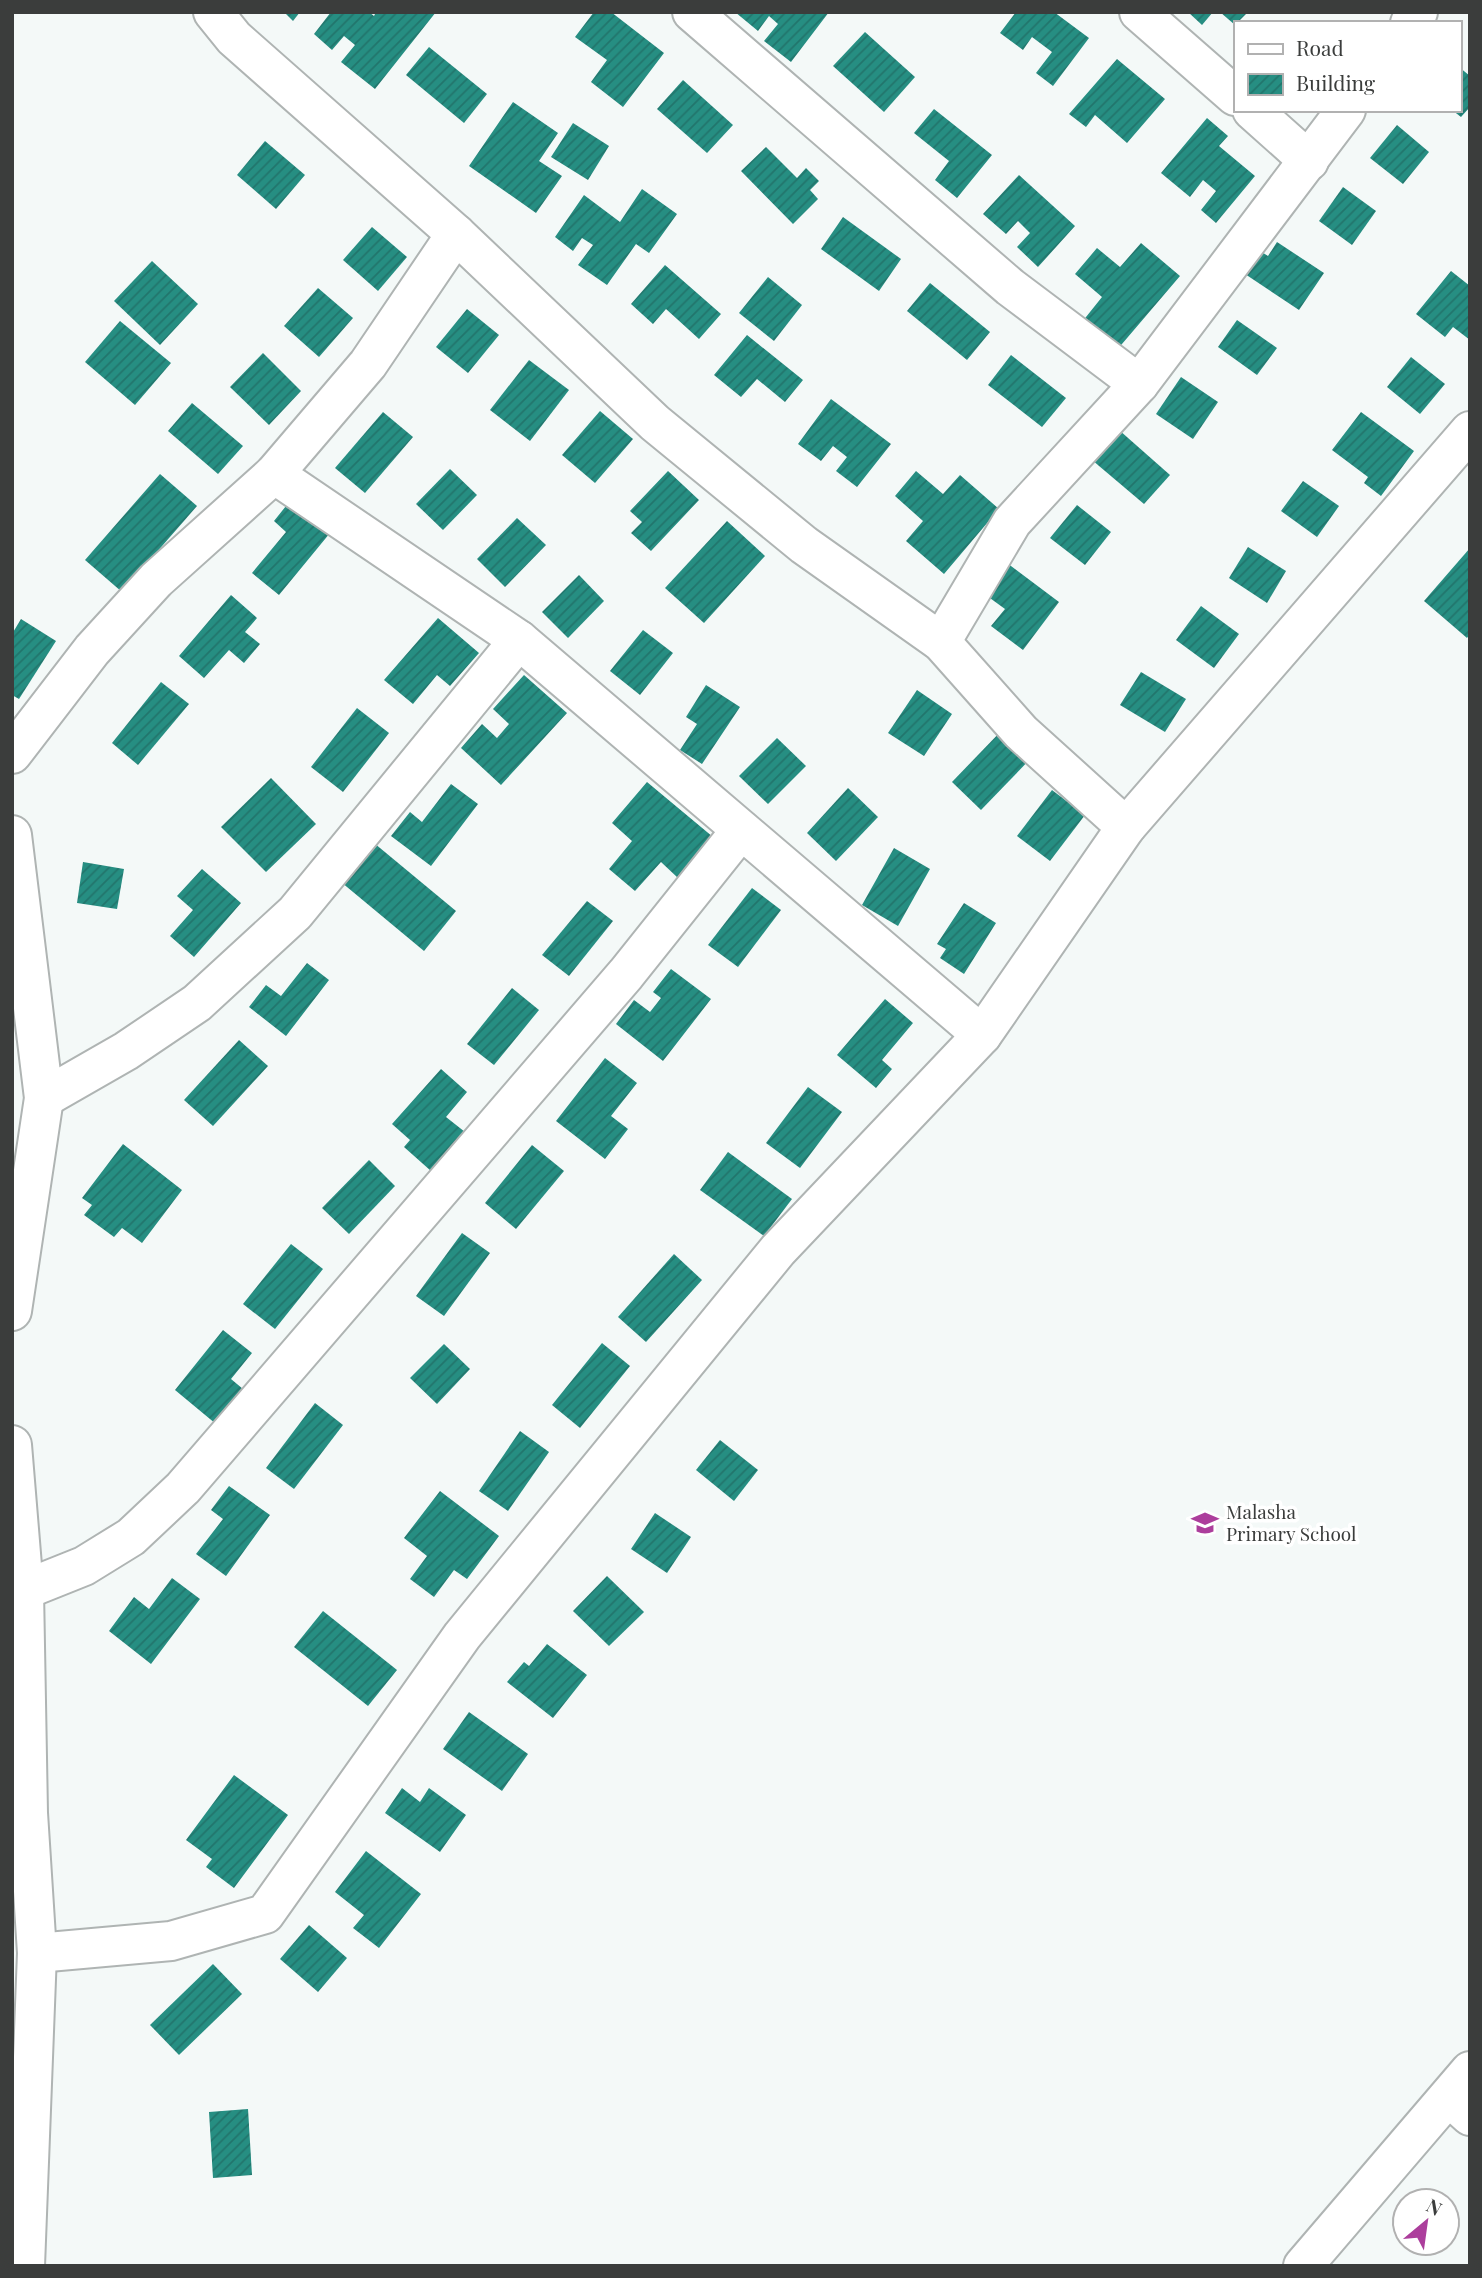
<svg xmlns="http://www.w3.org/2000/svg" width="1482" height="2278" viewBox="0 0 1482 2278" font-family="'Playfair Display',serif">
  <defs>
    <pattern id="building-hatch" width="6" height="6" patternUnits="userSpaceOnUse" patternTransform="scale(1.75)"><rect width="6" height="6" fill="#268e82"/><path d="M-1 1l2-2M0 6l6-6M5 7l2-2" fill="none" stroke="#22756c"/></pattern>
  </defs>
  <rect width="100%" height="100%" fill="#f4f9f8"/>
  <!-- building -->
  <g fill="url(#building-hatch)">
    <path d="M284,12H300L293,21Z"/>
    <path d="M331,12H369L374,16L376,12H436L375,89L341,62L355,45L344,36L332,50L314,34Z"/>
    <path d="M594,12H611L664,53L623,107L591,82L607,60L575,37Z"/>
    <path d="M735,12H829L791,62L764,41L778,24L769,16L758,31Z"/>
    <path d="M1016,12H1054L1089,38L1053,86L1036,73L1052,52L1032,37L1023,50L1000,33Z"/>
    <path d="M1188,12H1213L1202,25Z"/>
    <path d="M1220,12H1248L1235,25Z"/>
    <path d="M865,32L915,77L884,112L833,66Z"/>
    <path d="M429,47L487,94L464,123L406,75Z"/>
    <path d="M1117,59L1165,99L1127,143L1095,115L1086,127L1069,114Z"/>
    <path d="M1459,67L1470,76V107L1461,117L1452,110H1459Z"/>
    <path d="M683,80L733,125L707,153L657,109Z"/>
    <path d="M513,102L558,133L539,161L562,176L536,213L469,166Z"/>
    <path d="M934,109L992,155L957,198L935,180L949,161L914,133Z"/>
    <path d="M1207,118L1228,136L1219,146L1255,176L1216,223L1201,210L1216,191L1203,180L1190,197L1161,173Z"/>
    <path d="M573,123L609,146L588,180L551,157Z"/>
    <path d="M1397,125L1429,152L1403,184L1370,158Z"/>
    <path d="M265,141L305,175L276,209L237,175Z"/>
    <path d="M766,147L797,178L806,168L819,181L810,190L818,199L793,224L741,171Z"/>
    <path d="M1019,175L1075,226L1038,267L1017,247L1030,233L1018,221L1006,234L983,214Z"/>
    <path d="M1343,187L1376,211L1352,245L1319,221Z"/>
    <path d="M642,189L677,214L649,253L636,244L607,285L578,265L593,245L582,238L573,251L555,237L584,195L620,222Z"/>
    <path d="M843,217L901,259L879,291L821,249Z"/>
    <path d="M372,227L407,257L378,291L343,260Z"/>
    <path d="M1277,242L1324,273L1299,310L1242,272L1257,249L1268,256Z"/>
    <path d="M1141,243L1180,276L1116,351L1082,322L1102,297L1075,274L1097,248L1120,267Z"/>
    <path d="M152,261L198,304L160,345L114,301Z"/>
    <path d="M665,265L721,314L699,339L666,309L653,324L631,304Z"/>
    <path d="M1451,271L1470,286V340L1453,327L1445,337L1416,314Z"/>
    <path d="M768,277L802,305L774,341L739,313Z"/>
    <path d="M930,283L990,332L967,360L907,311Z"/>
    <path d="M318,288L353,318L319,357L284,326Z"/>
    <path d="M467,309L499,335L468,373L436,347Z"/>
    <path d="M1237,320L1277,348L1257,375L1218,347Z"/>
    <path d="M120,321L171,363L135,405L85,362Z"/>
    <path d="M747,335L803,380L785,402L757,379L741,397L714,375Z"/>
    <path d="M263,353L301,391L269,425L230,387Z"/>
    <path d="M1011,355L1066,398L1042,427L988,385Z"/>
    <path d="M1411,357L1445,384L1420,414L1387,387Z"/>
    <path d="M529,360L569,390L530,441L490,410Z"/>
    <path d="M1181,377L1218,402L1193,439L1156,414Z"/>
    <path d="M831,399L891,444L857,487L836,471L847,457L833,446L821,461L798,444Z"/>
    <path d="M192,403L243,446L218,474L168,431Z"/>
    <path d="M600,411L633,439L595,483L562,455Z"/>
    <path d="M383,412L413,437L365,493L335,468Z"/>
    <path d="M1361,412L1414,451L1381,496L1364,483L1368,477L1332,450Z"/>
    <path d="M1119,430L1170,475L1144,504L1092,460Z"/>
    <path d="M450,469L477,495L443,530L416,504Z"/>
    <path d="M668,471L699,500L651,551L631,533L642,522L630,511Z"/>
    <path d="M916,471L943,494L960,475L999,509L944,574L906,541L923,521L895,496Z"/>
    <path d="M160,474L197,506L122,592L85,560Z"/>
    <path d="M1303,481L1339,506L1317,537L1281,511Z"/>
    <path d="M290,501L330,533L279,595L252,573L286,532L274,521Z"/>
    <path d="M1077,505L1111,532L1085,565L1050,538Z"/>
    <path d="M517,518L546,545L505,587L477,559Z"/>
    <path d="M727,521L765,556L704,623L665,588Z"/>
    <path d="M1248,547L1286,571L1267,603L1229,578Z"/>
    <path d="M1470,548V634L1467,638L1424,601Z"/>
    <path d="M1007,563L1059,602L1023,650L991,626L1005,609L983,593Z"/>
    <path d="M579,575L604,601L568,638L542,612Z"/>
    <path d="M231,595L257,618L245,632L260,644L244,663L229,650L204,678L179,656Z"/>
    <path d="M1201,606L1239,634L1214,668L1176,640Z"/>
    <path d="M438,618L479,653L450,686L437,675L413,704L384,680Z"/>
    <path d="M21,619L56,641L19,699L12,695V634Z"/>
    <path d="M643,630L673,653L640,695L610,671Z"/>
    <path d="M1141,672L1186,699L1165,732L1120,705Z"/>
    <path d="M524,675L567,713L501,785L461,748L482,724L497,738L509,724L493,709Z"/>
    <path d="M161,682L189,704L138,765L112,743Z"/>
    <path d="M706,685L740,707L702,764L680,750L697,724L686,717Z"/>
    <path d="M917,690L952,714L924,756L888,733Z"/>
    <path d="M357,708L389,733L343,792L311,767Z"/>
    <path d="M1006,726L1035,754L981,810L952,782Z"/>
    <path d="M777,738L806,766L768,804L739,776Z"/>
    <path d="M271,778L316,824L266,872L221,827Z"/>
    <path d="M647,782L713,837L678,878L661,862L635,891L609,869L632,841L612,823Z"/>
    <path d="M451,784L478,804L431,866L391,836L410,812L422,822Z"/>
    <path d="M848,788L878,817L836,861L807,833Z"/>
    <path d="M1052,790L1085,815L1050,861L1017,836Z"/>
    <path d="M374,843L456,911L424,951L341,882Z"/>
    <path d="M894,848L930,869L898,926L862,905Z"/>
    <path d="M83,862L124,869L117,909L77,903Z"/>
    <path d="M202,869L241,903L194,957L170,936L193,910L177,896Z"/>
    <path d="M752,888L781,910L738,967L708,945Z"/>
    <path d="M587,901L613,921L569,976L542,955Z"/>
    <path d="M964,903L996,923L964,974L940,958L946,949L937,944Z"/>
    <path d="M307,963L329,980L286,1036L249,1007L266,985L281,996Z"/>
    <path d="M671,969L711,999L663,1061L616,1024L634,1000L650,1012L661,998L653,992Z"/>
    <path d="M512,988L539,1010L494,1065L467,1044Z"/>
    <path d="M885,999L913,1023L882,1060L892,1069L876,1088L837,1055Z"/>
    <path d="M239,1040L268,1066L213,1126L184,1100Z"/>
    <path d="M605,1058L637,1083L611,1116L628,1129L605,1159L556,1121Z"/>
    <path d="M441,1069L467,1092L446,1117L465,1132L431,1171L404,1147L410,1140L392,1124Z"/>
    <path d="M808,1087L842,1112L800,1168L766,1143Z"/>
    <path d="M123,1144L182,1190L142,1243L122,1228L114,1237L84,1215L92,1205L82,1198Z"/>
    <path d="M532,1145L564,1171L516,1229L485,1203Z"/>
    <path d="M728,1152L792,1199L764,1236L700,1190Z"/>
    <path d="M369,1160L395,1186L349,1234L322,1208Z"/>
    <path d="M462,1233L490,1253L444,1316L416,1296Z"/>
    <path d="M291,1244L323,1269L275,1329L243,1304Z"/>
    <path d="M674,1254L702,1280L646,1342L618,1317Z"/>
    <path d="M223,1330L252,1353L231,1379L243,1389L216,1424L175,1390Z"/>
    <path d="M602,1343L630,1366L580,1428L552,1405Z"/>
    <path d="M444,1344L470,1369L437,1404L410,1378Z"/>
    <path d="M315,1403L343,1425L294,1489L266,1468Z"/>
    <path d="M520,1431L549,1452L508,1511L479,1491Z"/>
    <path d="M720,1440L758,1470L734,1501L696,1470Z"/>
    <path d="M229,1486L270,1515L226,1576L196,1554L223,1519L211,1510Z"/>
    <path d="M440,1491L499,1536L467,1579L454,1570L434,1597L410,1579L427,1556L404,1538Z"/>
    <path d="M655,1513L691,1537L667,1573L631,1549Z"/>
    <path d="M607,1576L644,1612L609,1646L573,1611Z"/>
    <path d="M172,1578L200,1599L151,1664L109,1631L134,1597L149,1609Z"/>
    <path d="M323,1611L397,1670L368,1706L294,1647Z"/>
    <path d="M547,1644L587,1675L553,1718L507,1682L524,1662L529,1666Z"/>
    <path d="M469,1712L528,1754L502,1791L443,1749Z"/>
    <path d="M234,1775L288,1815L234,1888L206,1867L212,1859L186,1840Z"/>
    <path d="M402,1788L420,1802L429,1788L466,1815L440,1852L385,1813Z"/>
    <path d="M366,1851L421,1894L379,1948L353,1928L364,1915L335,1892Z"/>
    <path d="M309,1925L347,1958L318,1992L280,1959Z"/>
    <path d="M213,1964L242,1994L179,2055L150,2025Z"/>
    <path d="M248,2109L252,2175L213,2178L209,2112Z"/>
  </g>
  <g fill="none" stroke-linecap="round" stroke-linejoin="round">
    <defs>
      <g id="minor">
        <path d="M213,12L234,38L456,234L655,423L804,545L941,642L1021,732L1126,827"/>
        <path d="M692,12L1010,287L1139,384"/>
        <path d="M1139,12L1235,96"/>
        <path d="M1410,23L1418,12"/>
        <path d="M1252,110L1309,161"/>
        <path d="M274,474L519,640L982,1035"/>
        <path d="M941,642L1012,522L1139,384L1346,110"/>
        <path d="M12,754L92,650L156,580L274,474L368,364L456,234"/>
        <path d="M12,835L44,1098L12,1311"/>
        <path d="M44,1098L126,1051L197,1003L295,913L519,640"/>
        <path d="M12,1445L24,1590L28,1813L37,1953L25,2266"/>
        <path d="M24,1590L84,1566L131,1537L183,1488L626,974L741,830"/>
        <path d="M37,1953L171,1941L265,1914L462,1636L778,1250L982,1035L1126,827L1470,431"/>
        <path d="M1449,2097L1470,2116"/>
      </g>
      <path id="secondary" d="M1303,2266L1470,2071"/>
    </defs>
    <!-- minor casing -->
    <use href="#minor" stroke="#afb4b3" stroke-width="42"/>
    <!-- secondary casing -->
    <use href="#secondary" stroke="#afb4b3" stroke-width="42"/>
    <!-- minor -->
    <use href="#minor" stroke="#fff" stroke-width="38"/>
    <!-- secondary -->
    <use href="#secondary" stroke="#fff" stroke-width="38"/>
  </g>
  <!-- icons -->
  <defs>
    <symbol id="school-bare" viewBox="-9 -9 18 18"><path d="M0-5L7-2L0 1L-7-2ZM-4 1L0 2.5L4 1V4Q0 6-4 4Z" fill="#ac3e9c" stroke="#fff" stroke-width="2.5" paint-order="stroke"/></symbol>
  </defs>
  <g fill-rule="evenodd">
    <use href="#school-bare" x="1186" y="1504" width="38" height="38"/>
  </g>
  <g text-anchor="middle" stroke-width="7" stroke-linejoin="round" paint-order="stroke">
    <!-- poi labels -->
    <g font-size="19" fill="#3b3d3c" stroke="#fff" text-anchor="start">
      <text x="1226" y="1519">Malasha<tspan x="1226" dy="22">Primary School</tspan></text>
    </g>
  </g>
  <!-- border -->
  <rect width="1482" height="2278" fill="none" stroke="#3b3d3c" stroke-width="28"/>
  <!-- legend -->
  <rect x="1234" y="21" width="228" height="91" fill="#ffffff" stroke="#b1b1b1" stroke-width="2"/>
  <rect x="1248" y="44" width="35" height="10" fill="#ffffff" stroke="#b1b1b1" stroke-width="2"/>
  <text x="1296" y="56" font-size="21" fill="#3b3d3c">Road</text>
  <rect x="1248" y="74" width="35" height="21" fill="url(#building-hatch)" stroke="#b1b1b1" stroke-width="2"/>
  <text x="1296" y="91" font-size="21" fill="#3b3d3c">Building</text>
  <!-- north arrow -->
  <g transform="translate(1426 2222) rotate(29)"><circle r="33" fill="#ffffff" stroke="#b1b1b1" stroke-width="2"/>
  <path d="M0-5L12 26L0 18L-12 26Z" fill="#ac3e9c"/>
  <text y="-10" font-size="19" font-weight="bold" text-anchor="middle" fill="#3b3d3c">N</text>
  </g>
</svg>
